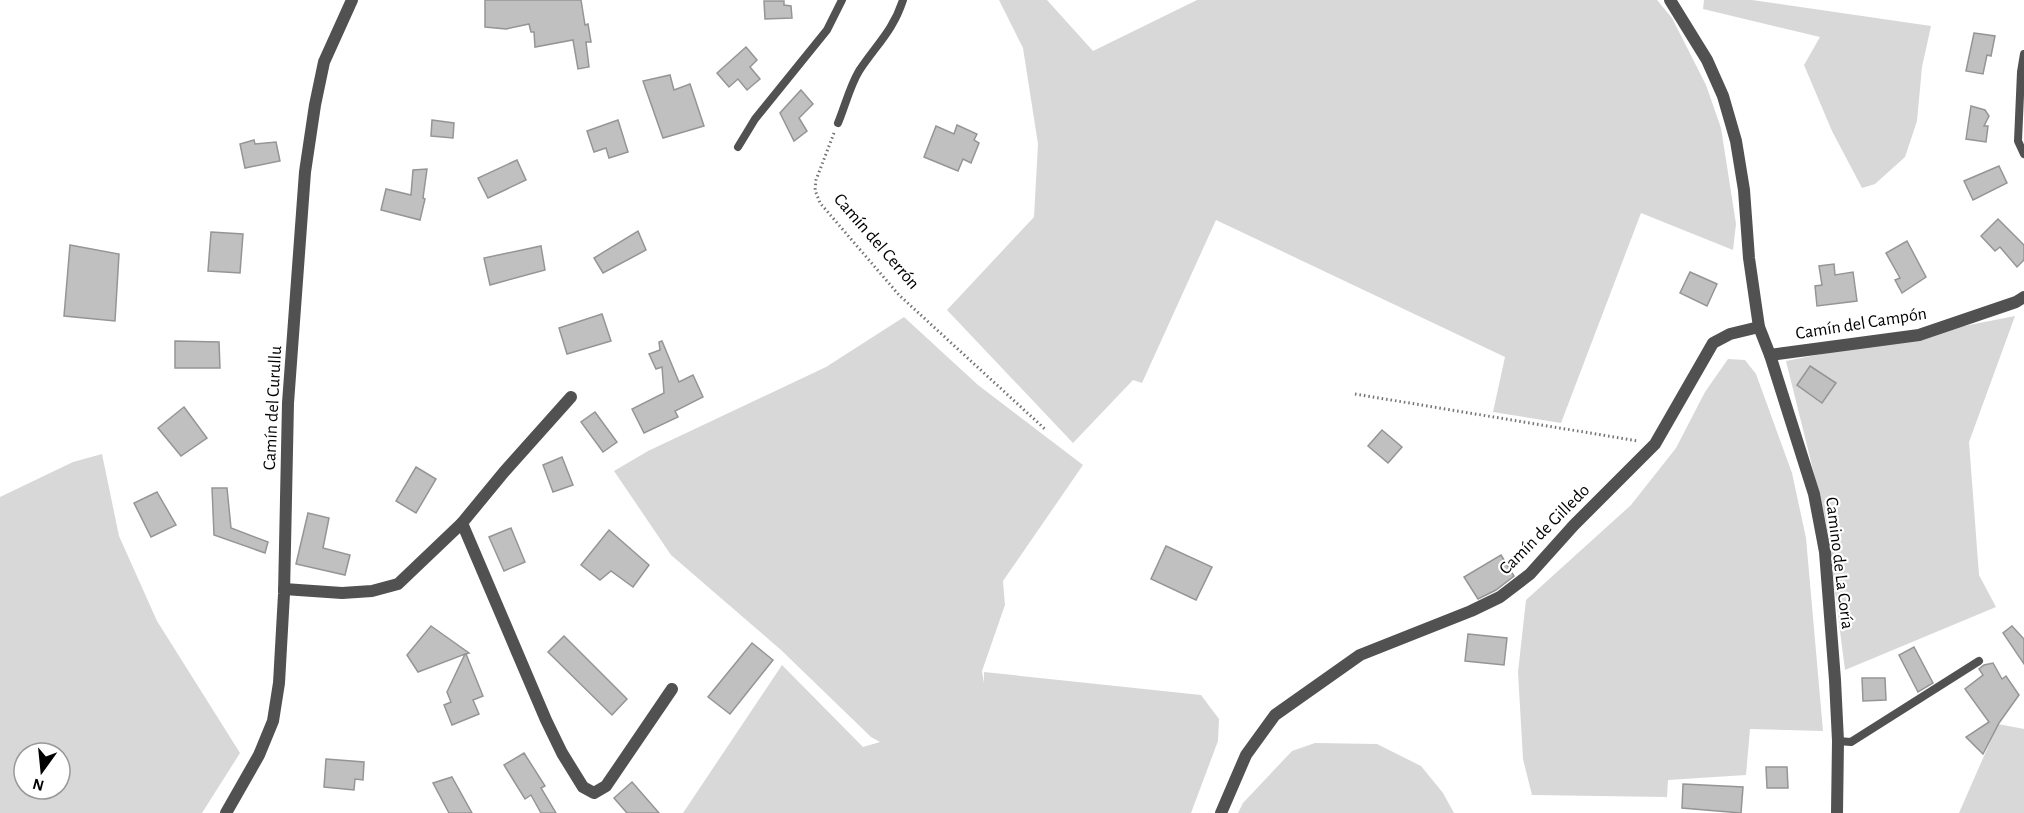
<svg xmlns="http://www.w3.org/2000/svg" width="2024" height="813" viewBox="0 0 2024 813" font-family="'Alegreya Sans',sans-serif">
  <rect width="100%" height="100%" fill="#fff"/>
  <!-- green -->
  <g fill="#d8d8d8" fill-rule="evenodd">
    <path d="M999,0H1047L1093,51L1197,0H1657L1672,18L1706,85L1721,128L1736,224L1733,250L1641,213L1561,423L1493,412L1505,357L1216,220L1142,383L1133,380L1073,443L947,310L1034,217L1038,144L1023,48Z"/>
    <path d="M1704,0H1752L1931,26L1922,67L1917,121L1905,157L1875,184L1862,188L1832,131L1804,65L1820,37L1703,9Z"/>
    <path d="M2015,316L1969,442L1979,575L1996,607L1845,670L1826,522L1786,361Z"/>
    <path d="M904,317L978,385L1083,465L1003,581L1005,605L982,671L984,683V672L1201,695L1219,719L1218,741L1191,813H683L782,665L863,747L880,742L871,737L781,650L671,555L614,471L648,451L826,367Z"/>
    <path d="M1728,359L1745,360L1756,374L1792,473L1806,538L1823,731L1750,729L1746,775L1668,780L1667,797L1532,795L1523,759L1518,672L1526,600L1631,505L1676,448L1705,392Z"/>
    <path d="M102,454L119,536L157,621L240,753L202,813H0V497L73,462ZM24,753H60V789H24Z"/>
    <path d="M1998,724L2024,729V813H1959Z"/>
    <path d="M1315,743L1377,744L1421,766L1443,793L1454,813H1238L1243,803L1292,751Z"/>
  </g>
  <!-- building -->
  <g fill="#c0c0c0" stroke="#959595" stroke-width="1.5">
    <path d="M485,0H581L585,25L588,24L591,42H586L589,67L578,69L573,40L535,47L534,32H531L529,24L506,29L485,27Z"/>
    <path d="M764,1H784V5L791,6L792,18L765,19Z"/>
    <path d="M1974,33L1995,36L1991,56L1987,55L1983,74L1966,71Z"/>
    <path d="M746,47L757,60L750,67L760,79L747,90L738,79L729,87L717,73Z"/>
    <path d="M670,75L674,90L690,84L704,126L663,138L643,81Z"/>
    <path d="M801,90L813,104L799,118L807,131L794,141L780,113Z"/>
    <path d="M1971,106L1985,110L1989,116L1984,126H1988L1986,142L1966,139Z"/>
    <path d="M432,120L454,123L453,138L431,136Z"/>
    <path d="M618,120L628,152L609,158L606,148L594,152L587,131Z"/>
    <path d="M957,125L977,134L974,140L979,143L971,163L963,159L958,171L924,157L936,126L954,134Z"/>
    <path d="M254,140L255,144L276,142L280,161L245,168L240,144Z"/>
    <path d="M517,160L526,180L488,198L478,178Z"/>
    <path d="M1999,166L2007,183L1973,200L1964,181Z"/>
    <path d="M427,169L423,198L425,199L420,220L381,210L386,189L411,195L413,170Z"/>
    <path d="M1998,219L2024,245V260L2017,267L2000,247L1995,251L1981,236Z"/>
    <path d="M638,231L646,250L603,273L594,258Z"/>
    <path d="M211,232L243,234L240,273L208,271Z"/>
    <path d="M1907,241L1926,277L1902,293L1895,280L1900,278L1886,253Z"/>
    <path d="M70,245L119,254L115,321L64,316Z"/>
    <path d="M541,246L545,270L490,285L484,258Z"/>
    <path d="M1834,264L1835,275L1853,272L1857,301L1817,306L1815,286L1822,285L1819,266Z"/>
    <path d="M1690,272L1717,284L1707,306L1680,293Z"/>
    <path d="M602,314L611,341L567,354L559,328Z"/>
    <path d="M175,341L219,342L220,368H175Z"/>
    <path d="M662,341L679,382L693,375L703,397L675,411L678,417L644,433L632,409L664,393L662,367L656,369L649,354L660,350L659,342Z"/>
    <path d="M1810,366L1836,383L1822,403L1797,385Z"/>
    <path d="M184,407L207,438L181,456L158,428Z"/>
    <path d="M595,412L617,442L603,452L581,422Z"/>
    <path d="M1382,430L1402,447L1388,463L1368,446Z"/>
    <path d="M562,457L573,485L553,492L543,465Z"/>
    <path d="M416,467L436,479L416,513L396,501Z"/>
    <path d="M212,488H227L231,528L268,542L265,553L214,535Z"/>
    <path d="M157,492L176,525L151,537L134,503Z"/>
    <path d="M308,513L329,518L323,548L350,555L345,575L296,564Z"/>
    <path d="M511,528L525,562L504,571L489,537Z"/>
    <path d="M609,530L649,565L633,587L611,571L600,580L581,565Z"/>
    <path d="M1166,546L1212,567L1196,600L1151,579Z"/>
    <path d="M1501,555L1514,576L1496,590L1478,599L1464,577Z"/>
    <path d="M431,626L469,653L466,654L483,696L473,700L479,714L452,725L444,705L451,702L447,692L465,654L418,672L407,655Z"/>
    <path d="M2012,626L2024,639V664L2003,633Z"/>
    <path d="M1468,634L1507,638L1504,665L1465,661Z"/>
    <path d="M564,636L627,699L612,715L548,652Z"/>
    <path d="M752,643L773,660L730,714L708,697Z"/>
    <path d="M1914,647L1933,683L1918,692L1899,655Z"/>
    <path d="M1993,663L2002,679L2006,676L2019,695L1999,723L1983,754L1966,737L1989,722L1965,689L1983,675L1979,669L1984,665Z"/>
    <path d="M1862,678H1885L1886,700L1863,701Z"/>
    <path d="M524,753L545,786L541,788L556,813H541L531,795L525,799L504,765Z"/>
    <path d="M326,759L364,762L363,780L355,779L354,790L324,787Z"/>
    <path d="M1766,767H1787L1788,788H1767Z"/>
    <path d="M452,777L472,813H449L433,783Z"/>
    <path d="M632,782L659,813H627L614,798Z"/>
    <path d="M1683,784L1743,787L1741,813L1682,808Z"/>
  </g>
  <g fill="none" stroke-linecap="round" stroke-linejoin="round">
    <!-- path -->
    <g stroke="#737373" stroke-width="3" stroke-dasharray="1.5 3" stroke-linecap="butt">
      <path d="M834,133L816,180L815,190L820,203L899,295L1046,430"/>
      <path d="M1355,394L1638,441"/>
    </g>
    <!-- lane -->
    <g stroke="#515151" stroke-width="8">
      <path d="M2024,54L2021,72L2018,141L2024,154"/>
      <path d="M838,123C845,106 850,86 859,71C876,45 893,31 903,0"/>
      <path d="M738,147L755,119L827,30L842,0"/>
      <path d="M1838,741L1851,742L1979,661"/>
    </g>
    <!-- street -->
    <g stroke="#515151" stroke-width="12">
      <path d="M1670,0L1707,60L1723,96L1736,141L1744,190L1749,258L1759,327L1770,355L1814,494L1825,552L1835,680L1838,741L1837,813"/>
      <path d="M1770,355L1919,335L2016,302L2024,297"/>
      <path d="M462,523L546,720L562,753L583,787L594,793L606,786L672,689"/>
      <path d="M284,589L342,593L372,591L398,584L462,523L504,472L571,397"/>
      <path d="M226,813L259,755L273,721L279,683L284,594L288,403L305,172L315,105L324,62L352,0"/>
      <path d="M1221,813L1246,755L1275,715L1360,655L1471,611L1500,597L1530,574L1574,525L1655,444L1713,343L1730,334L1759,327"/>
    </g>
  </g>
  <g text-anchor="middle" stroke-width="4.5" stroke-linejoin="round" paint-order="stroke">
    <!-- street labels -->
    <g font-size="18" fill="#000" stroke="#fff">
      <text transform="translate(877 241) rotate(49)" y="6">Camín del Cerrón</text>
      <text transform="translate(1861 323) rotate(-9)" y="6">Camín del Campón</text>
      <text transform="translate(272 408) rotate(-87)" y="6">Camín del Curullu</text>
      <text transform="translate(1544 529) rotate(-45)" y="6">Camín de Gilledo</text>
      <text transform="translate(1840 563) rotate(83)" y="6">Camino de La Coría</text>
    </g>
  </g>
  <!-- north arrow -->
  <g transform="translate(42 771) rotate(195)"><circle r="28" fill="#ffffff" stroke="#999999" stroke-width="1.5"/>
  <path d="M0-4.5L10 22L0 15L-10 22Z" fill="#000000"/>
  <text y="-9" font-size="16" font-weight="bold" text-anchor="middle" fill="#000000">N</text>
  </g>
</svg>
